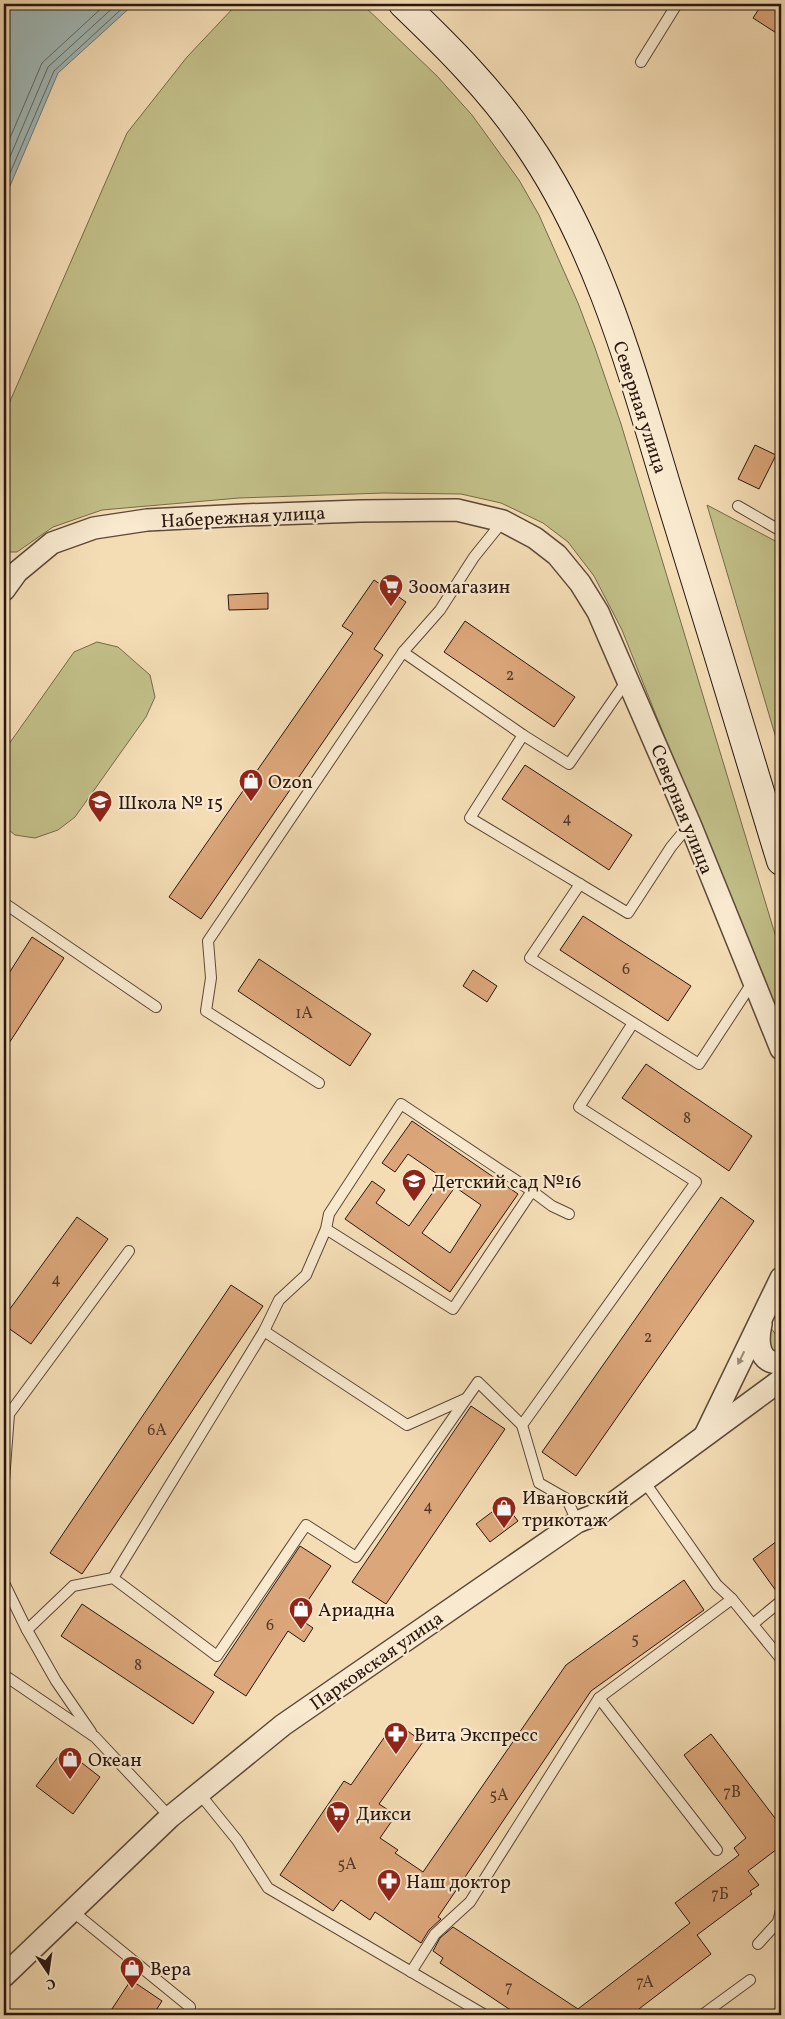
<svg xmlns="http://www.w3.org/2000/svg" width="785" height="2019" viewBox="0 0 785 2019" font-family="Vollkorn,serif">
  <rect width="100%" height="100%" fill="#f4ddb5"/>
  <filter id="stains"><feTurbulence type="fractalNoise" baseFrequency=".004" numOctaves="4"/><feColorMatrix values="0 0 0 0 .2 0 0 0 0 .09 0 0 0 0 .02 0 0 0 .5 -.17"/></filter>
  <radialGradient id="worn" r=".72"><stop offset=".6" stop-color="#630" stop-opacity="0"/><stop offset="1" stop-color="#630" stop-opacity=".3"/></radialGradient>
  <!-- green -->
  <g fill="#c2bf88" stroke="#766a4b">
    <path d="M237,4H362L437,76L472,115L519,180L539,215L578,303L595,348L621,424L781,954V1023L725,888L622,630L594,576L568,542L543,523L501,503L461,494L384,493L239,498L102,510L53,527L17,552H4V415L127,133L187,57Z"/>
    <path d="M707,505L781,544V755Z"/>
    <path d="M97,642L118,647L150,675L155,697L146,717L75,817L58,830L35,838L15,835L4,826V751L74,652Z"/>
    <path d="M770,1327L781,1341V1354L770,1348L767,1334Z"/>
  </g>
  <!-- water -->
  <path fill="#a0bab8" stroke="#707874" d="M4,4H134L58,73L4,200Z"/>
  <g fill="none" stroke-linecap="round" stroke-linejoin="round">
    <!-- shore -->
    <g stroke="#646863" stroke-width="1">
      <path d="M4,152L42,63L106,4"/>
      <path d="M4,171L48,67L117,4"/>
      <path d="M4,187L54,71L127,4"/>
    </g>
  </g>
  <!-- building -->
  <g fill="#dba67a" stroke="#29160e" fill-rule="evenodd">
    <path d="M762,4H781V36L753,18Z"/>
    <path d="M755,445L776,455L759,489L738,479Z"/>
    <path d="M374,580L406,602L374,649L383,655L201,919L169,897L353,633L342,626Z"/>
    <path d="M268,593V609L229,610L228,595Z"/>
    <path d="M465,621L575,697L554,727L444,652Z"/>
    <path d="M525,765L632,835L609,870L502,799Z"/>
    <path d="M583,916L691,986L668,1021L560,950Z"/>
    <path d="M32,937L64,958L4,1051V981Z"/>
    <path d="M259,959L371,1034L350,1066L238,991Z"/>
    <path d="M473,970L497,986L487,1002L463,986Z"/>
    <path d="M646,1064L752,1136L729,1171L622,1098Z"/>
    <path d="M412,1121L518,1194L450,1292L345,1219L372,1181L385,1190L376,1203L409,1226L443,1178L408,1154L395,1172L382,1163ZM455,1187L481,1205L450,1253L422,1233Z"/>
    <path d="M721,1197L754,1221L576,1476L542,1452Z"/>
    <path d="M77,1217L108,1239L31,1344L4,1325V1317Z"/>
    <path d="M231,1285L263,1306L82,1574L50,1553Z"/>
    <path d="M471,1406L505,1429L386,1604L352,1582Z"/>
    <path d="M504,1503L518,1521L490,1542L476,1524Z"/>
    <path d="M781,1538V1594L779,1595L753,1559Z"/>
    <path d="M300,1546L331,1566L297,1617L313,1628L304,1642L288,1631L246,1696L214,1675Z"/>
    <path d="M684,1580L704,1610L591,1691L438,1917L441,1919L429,1930L421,1943L375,1912L370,1920L341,1900L333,1911L280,1875L344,1781L351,1785L395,1722L423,1742L379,1804L396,1815L380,1838L398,1850L395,1853L423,1872L566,1665Z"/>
    <path d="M82,1604L214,1692L193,1724L61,1636Z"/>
    <path d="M711,1734L781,1826V1846L748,1871L759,1885L750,1891L752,1894L697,1935L711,1954L631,2015H518L440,1963L443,1958L433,1951L440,1938L453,1927L578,2009L690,1923L675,1903L739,1855L734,1848L746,1838L684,1755Z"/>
    <path d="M64,1749L100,1777L73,1814L36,1786Z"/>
    <path d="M131,1980L162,2001L153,2015H108Z"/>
  </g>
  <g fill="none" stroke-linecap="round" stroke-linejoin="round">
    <defs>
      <g id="lane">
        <path d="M641,62L677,4"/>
        <path d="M738,506L781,531"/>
        <path d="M503,521L474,557L440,610L403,652L523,735L569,764L628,679"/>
        <path d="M523,735L470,818L628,913L671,847L690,824"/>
        <path d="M580,884L530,958L699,1064L754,980"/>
        <path d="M4,903L156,1007"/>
        <path d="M319,1083L206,1011L211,978L208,941L403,652"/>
        <path d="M532,1191L552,1206L569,1214"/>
        <path d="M264,1331L407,1425L465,1399"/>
        <path d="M4,1481L9,1414L129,1251"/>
        <path d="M644,1481L717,1585L732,1599L781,1659"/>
        <path d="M577,1522L567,1499L539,1483L522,1425L696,1182L579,1107L633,1023"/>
        <path d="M113,1578L264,1331L279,1300L306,1275L326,1229L453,1309L532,1191L401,1104L329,1214L326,1229"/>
        <path d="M4,1583L27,1630L56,1681L91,1732"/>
        <path d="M753,1624L781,1601"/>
        <path d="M27,1630L73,1586L113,1578L217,1656L306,1525L356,1557L478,1382L522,1425"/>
        <path d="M4,1675L95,1737L170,1817"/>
        <path d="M599,1698L717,1850"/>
        <path d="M199,1793L237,1840L268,1888L485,2015"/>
        <path d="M71,1910L190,2007L187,2015"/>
        <path d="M758,1944L778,1922L781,1910"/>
        <path d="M411,1972L435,1934L470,1902L599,1698L732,1599"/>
        <path d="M702,2015L750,1980"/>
      </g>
      <g id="street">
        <path d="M4,590L17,572L52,543L94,528L147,520L244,515L360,511L457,510L503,521L535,538L557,555L580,583L598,612L690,824L781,1049"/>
        <path d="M761,1324C757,1342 758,1364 781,1363"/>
        <path d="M705,1435L781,1278"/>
        <path d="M4,1976L170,1817L283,1725L577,1522L600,1513L781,1380"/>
      </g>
      <path id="secondary" d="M403,4C448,47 492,91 527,143C599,247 632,372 668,491C706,614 744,738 781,861"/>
    </defs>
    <!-- lane casing -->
    <use href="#lane" stroke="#5c4838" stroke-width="12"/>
    <!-- street casing -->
    <use href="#street" stroke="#5c4838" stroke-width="24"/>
    <!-- secondary casing -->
    <use href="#secondary" stroke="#29160e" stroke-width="30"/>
    <!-- lane -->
    <use href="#lane" stroke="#f8e9cf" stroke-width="10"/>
    <!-- street -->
    <use href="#street" stroke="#f8e9cf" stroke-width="21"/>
    <!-- secondary -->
    <use href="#secondary" stroke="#f8e9cf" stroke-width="28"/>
  </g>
  <!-- one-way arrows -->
  <defs><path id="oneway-solid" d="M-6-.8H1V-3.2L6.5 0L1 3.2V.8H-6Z" transform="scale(1.25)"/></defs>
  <use fill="#9b8a78" href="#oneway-solid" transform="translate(741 1358) rotate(116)"/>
  <!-- icons -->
  <defs>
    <symbol id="supermarket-pin" viewBox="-11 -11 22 30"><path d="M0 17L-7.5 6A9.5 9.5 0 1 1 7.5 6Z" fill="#8f2418" stroke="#f8e9cf"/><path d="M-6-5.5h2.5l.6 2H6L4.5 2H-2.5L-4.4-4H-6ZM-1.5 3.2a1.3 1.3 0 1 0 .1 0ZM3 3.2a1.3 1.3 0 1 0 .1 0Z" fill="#fff"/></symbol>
    <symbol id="shop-pin" viewBox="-11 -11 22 30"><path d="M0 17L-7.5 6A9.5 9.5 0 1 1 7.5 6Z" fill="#8f2418" stroke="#f8e9cf"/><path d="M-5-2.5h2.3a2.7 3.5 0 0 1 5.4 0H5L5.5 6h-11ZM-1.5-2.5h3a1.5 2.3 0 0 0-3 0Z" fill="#fff"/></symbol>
    <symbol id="school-pin" viewBox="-11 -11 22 30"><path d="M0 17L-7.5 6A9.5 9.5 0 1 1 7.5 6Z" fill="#8f2418" stroke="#f8e9cf"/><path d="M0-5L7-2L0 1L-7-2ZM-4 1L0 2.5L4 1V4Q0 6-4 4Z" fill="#fff"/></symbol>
    <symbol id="pharmacy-pin" viewBox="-11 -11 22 30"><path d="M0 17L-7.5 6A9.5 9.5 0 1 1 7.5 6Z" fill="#8f2418" stroke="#f8e9cf"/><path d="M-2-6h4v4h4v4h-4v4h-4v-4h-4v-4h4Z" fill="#fff"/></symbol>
  </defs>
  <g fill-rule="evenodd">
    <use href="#supermarket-pin" x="377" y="572" width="28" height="38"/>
    <use href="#shop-pin" x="237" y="767" width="28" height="38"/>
    <use href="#school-pin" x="86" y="788" width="28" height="38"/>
    <use href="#school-pin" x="400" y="1167" width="28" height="38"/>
    <use href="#shop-pin" x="490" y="1494" width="28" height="38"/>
    <use href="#shop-pin" x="287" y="1595" width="28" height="38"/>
    <use href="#pharmacy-pin" x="382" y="1720" width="28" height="38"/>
    <use href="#shop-pin" x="56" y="1745" width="28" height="38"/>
    <use href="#supermarket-pin" x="324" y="1799" width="28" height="38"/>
    <use href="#pharmacy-pin" x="375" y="1867" width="28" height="38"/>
    <use href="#shop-pin" x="118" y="1954" width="28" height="38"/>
  </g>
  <g text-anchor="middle" stroke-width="4.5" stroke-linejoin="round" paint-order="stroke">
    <!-- number labels -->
    <g font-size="16" fill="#563a29">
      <text x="510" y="680">2</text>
      <text x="567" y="823">4</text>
      <text x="626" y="974">6</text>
      <text x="304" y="1018">1А</text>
      <text x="687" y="1123">8</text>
      <text x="56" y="1284">4</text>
      <text x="648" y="1342">2</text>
      <text x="157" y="1435">6А</text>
      <text x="428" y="1511">4</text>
      <text x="270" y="1630">6</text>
      <text x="635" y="1644">5</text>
      <text x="138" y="1670">8</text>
      <text x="732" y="1797">7В</text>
      <text x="499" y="1800">5А</text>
      <text x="347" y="1869">5А</text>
      <text x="720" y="1899">7Б</text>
      <text x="645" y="1987">7А</text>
      <text x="509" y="1992">7</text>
    </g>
    <!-- street labels -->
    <g font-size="19" fill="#29160e" stroke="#f8e9cf">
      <text transform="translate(641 407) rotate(72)" y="7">Северная улица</text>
      <text transform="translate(243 516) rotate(-3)" y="7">Набережная улица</text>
      <text transform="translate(683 809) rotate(68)" y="7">Северная улица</text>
      <text transform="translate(376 1660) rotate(-35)" y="7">Парковская улица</text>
    </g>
    <!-- poi labels -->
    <g font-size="19" fill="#29160e" stroke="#f8e9cf" text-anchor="start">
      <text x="408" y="593">Зоомагазин</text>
      <text x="268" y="788">Ozon</text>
      <text x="118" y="809">Школа № 15</text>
      <text x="432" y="1188">Детский сад №16</text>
      <text x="522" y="1504">Ивановский<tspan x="522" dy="22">трикотаж</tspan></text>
      <text x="318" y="1616">Ариадна</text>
      <text x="414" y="1741">Вита Экспресс</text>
      <text x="88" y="1766">Океан</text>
      <text x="356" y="1820">Дикси</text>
      <text x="406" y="1888">Наш доктор</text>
      <text x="150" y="1975">Вера</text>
    </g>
  </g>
  <!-- margin -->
  <rect width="785" height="2019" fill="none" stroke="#f4ddb5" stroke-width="20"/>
  <rect x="5" y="5" width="775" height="2009" fill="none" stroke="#29160e" stroke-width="2.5"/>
  <rect x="10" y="10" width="765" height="1999" fill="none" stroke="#29160e"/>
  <!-- north arrow -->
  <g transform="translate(48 1972) rotate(167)" stroke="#f8e9cf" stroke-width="4" paint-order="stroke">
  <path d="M0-4L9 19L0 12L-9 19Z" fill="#29160e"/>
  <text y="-8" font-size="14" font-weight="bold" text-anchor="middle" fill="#29160e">С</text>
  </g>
  <rect width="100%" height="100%" filter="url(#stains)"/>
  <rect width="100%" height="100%" fill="url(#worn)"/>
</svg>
